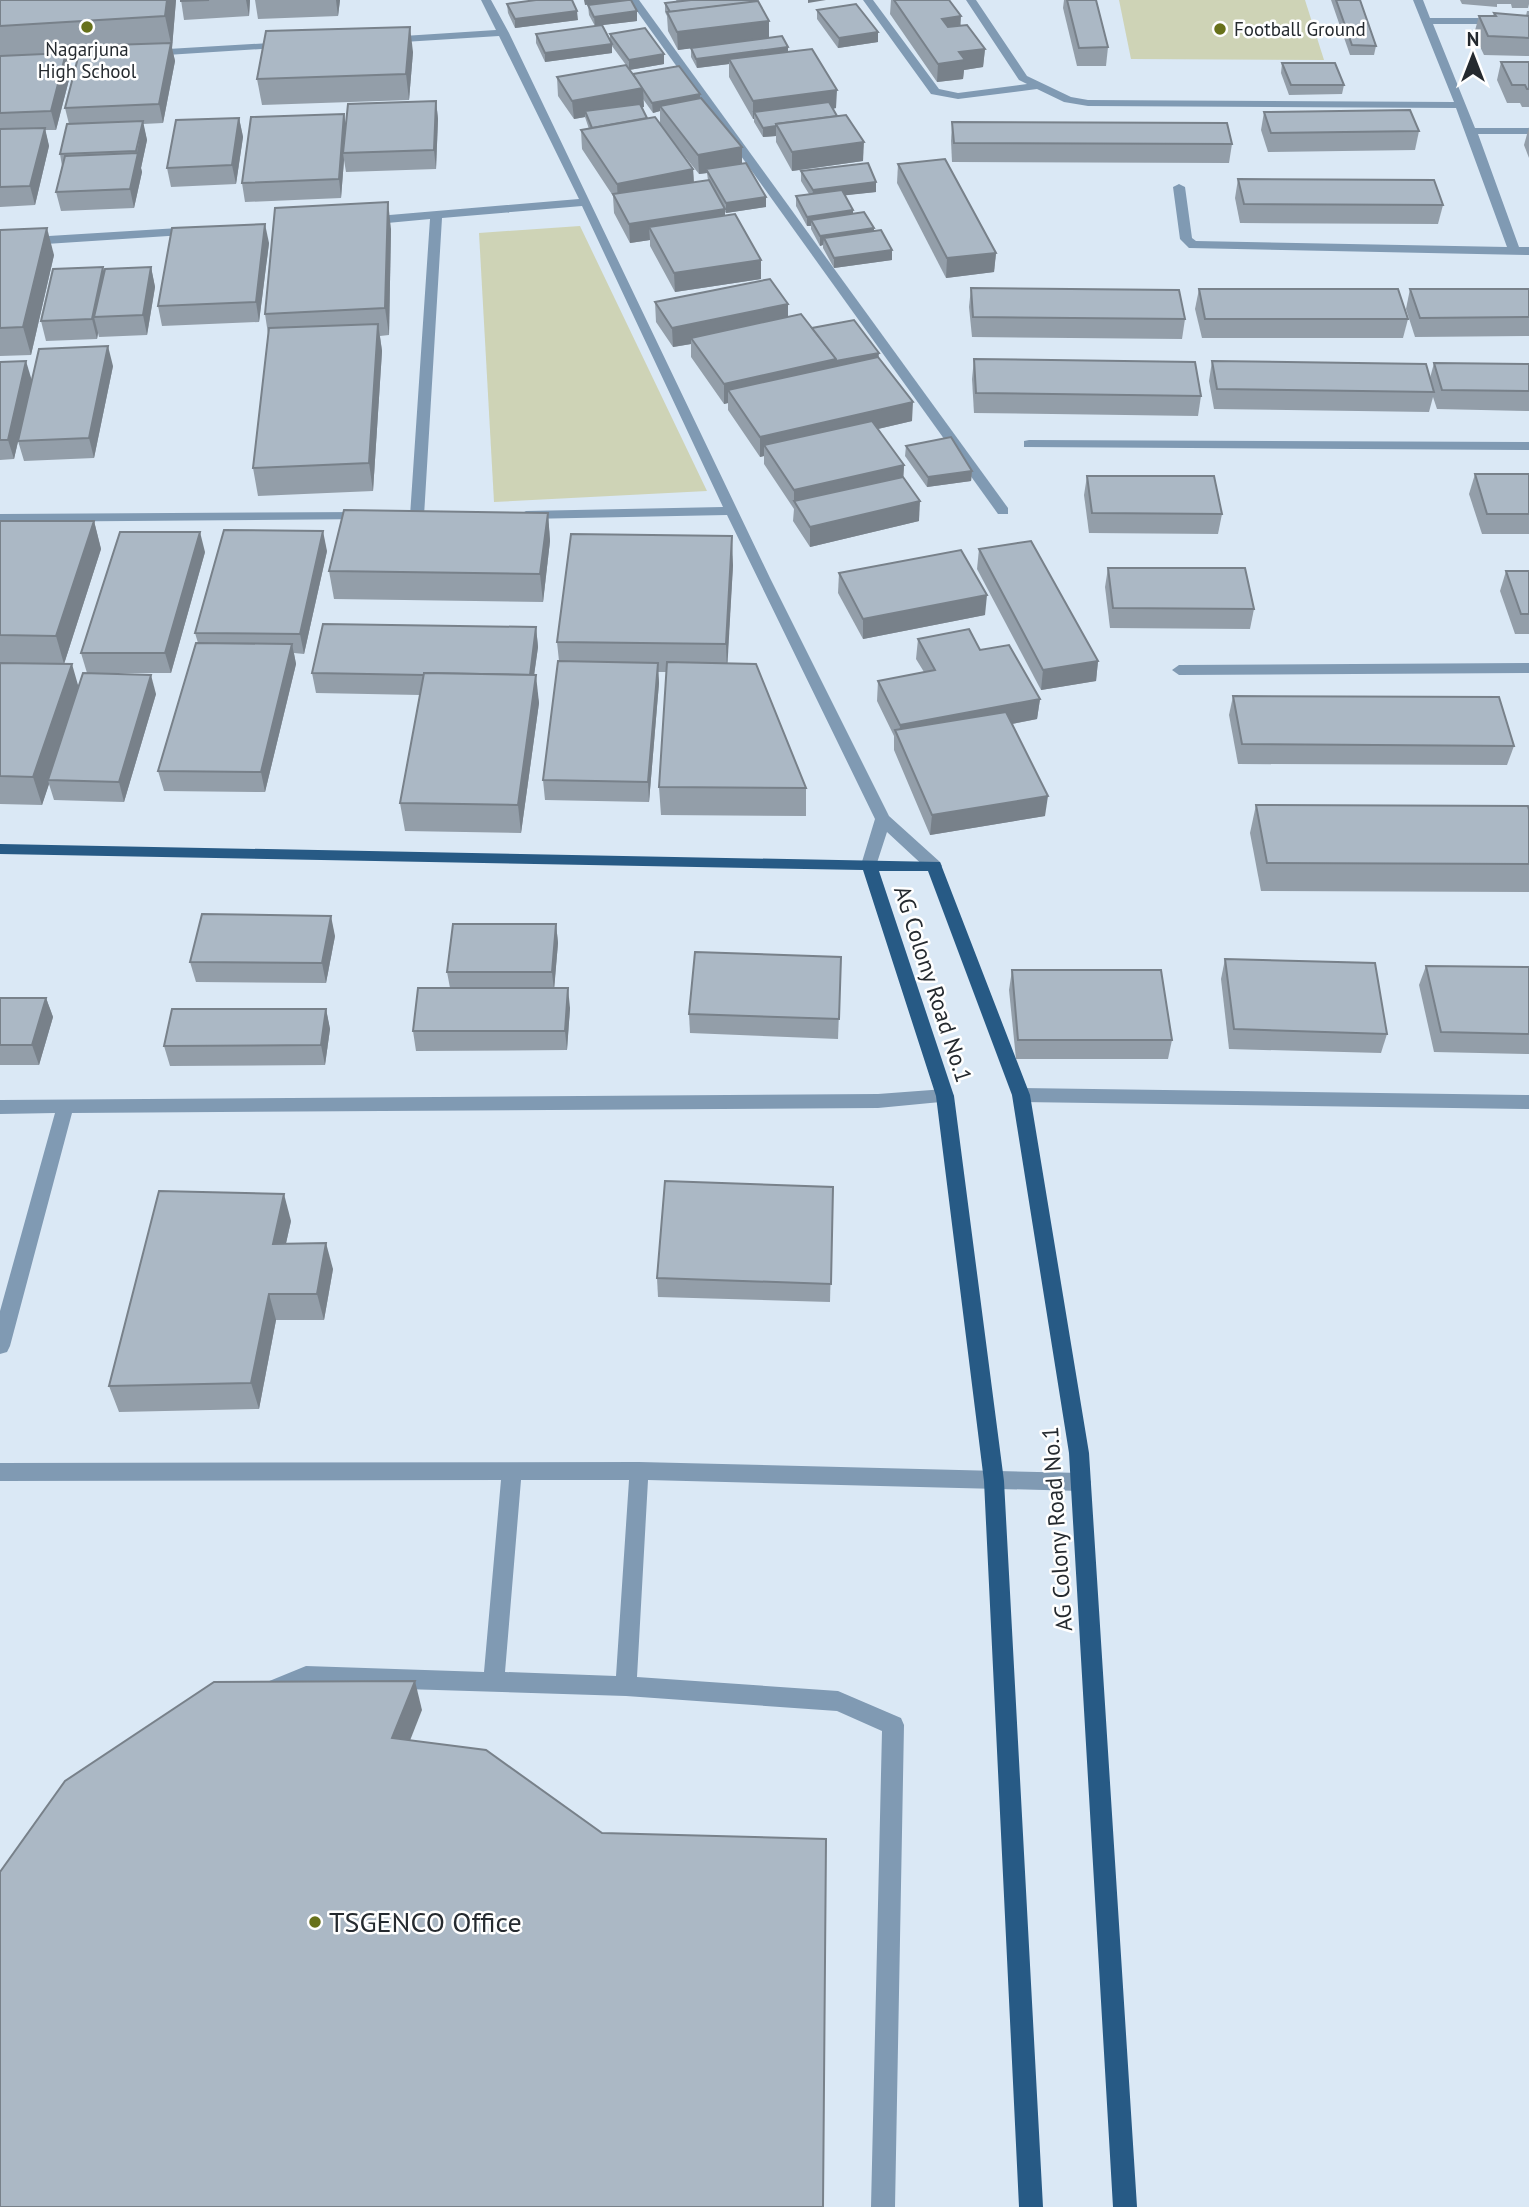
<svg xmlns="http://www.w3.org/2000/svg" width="1529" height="2207" viewBox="0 0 1529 2207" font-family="'PT Sans',sans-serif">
  <rect width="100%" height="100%" fill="#dae8f5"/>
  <!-- green -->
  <g fill="#ced3b6">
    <path d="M1119,0H1305L1324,60L1131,59Z"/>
    <path d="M580,226L707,491L494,502L479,233Z"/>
  </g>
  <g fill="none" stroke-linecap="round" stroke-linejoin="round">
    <!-- minor -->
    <g fill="#809ab3" fill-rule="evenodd">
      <path d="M481,0H491L509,33L770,578L889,816L940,862L942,866L940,870H928L887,832L875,869H863L861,865L875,819L727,515L526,519L519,515L526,511L723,507L582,206L442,218L424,516L417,520L410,516L430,219L366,225L360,221L366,217L579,199L499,36L388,43L383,40L388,37L496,30Z"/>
      <path d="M629,0H639L1008,508V514H998Z"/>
      <path d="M863,0H873L939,89L958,93L1027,84L1019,80L966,0H976L1027,76L1071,97L1088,100L1454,102L1413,0H1423L1430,18H1529V24H1433L1475,128H1529V134H1478L1519,247H1529V255L1189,248L1180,239L1173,187L1179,184L1185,187L1192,238L1196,241L1507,247L1456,108L1088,106L1064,102L1037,89L958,99L931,94Z"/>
      <path d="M287,42L292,45L291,47L151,56L146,53L151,50Z"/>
      <path d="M102,52L106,53V57L0,64V58Z"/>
      <path d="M195,227L199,228V234L0,247V239Z"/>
      <path d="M1029,440L1529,442V450L1024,447V441Z"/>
      <path d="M365,512L372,516L370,519L0,522V514Z"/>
      <path d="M1529,663V673L1179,675L1172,670L1179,665Z"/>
      <path d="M1021,1088L1529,1095V1109L1021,1102L1015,1100L1012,1095L1015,1090Z"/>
      <path d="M945,1089L951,1091L954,1096L951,1101L878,1108L72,1113L10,1346L7,1352L0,1354V1311L55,1113L0,1114V1100L878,1094Z"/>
      <path d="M639,1462L1081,1473L1088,1476L1091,1482L1088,1488L1081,1491L648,1480L637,1677L838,1691L901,1718L904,1725L895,2207H871L882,1731L837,1711L626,1696L307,1686L270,1701L262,1698L259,1691L262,1684L306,1666L484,1672L501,1480L0,1481V1463ZM521,1480H629L616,1676L505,1672Z"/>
    </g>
    <!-- major -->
    <path fill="#275a85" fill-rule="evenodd" d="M0,844L940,862L1030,1095L1089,1453L1137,2207H1113L1069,1453L1012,1095L928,871H879L954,1096L1004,1481L1043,2207H1019L984,1481L936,1096L863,870L0,854Z"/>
  </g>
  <!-- wall -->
  <g fill="#939ea9" fill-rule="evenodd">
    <path d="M0,0H176L172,48L175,61L163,123L143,124L147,140L141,168L142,172L134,208L61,211L56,192L62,166L60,154L69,124L65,108L79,54L67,55L71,72L56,130H45L49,146L35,205L0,207Z"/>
    <path d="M181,0H250L249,16L184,20Z"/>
    <path d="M255,0H340L338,16L258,19Z"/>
    <path d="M676,0H756L769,38L788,51L836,108L833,109L863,161L792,171L776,142V136L763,137L754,122V119H753L729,77V64L697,68L691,57V48L678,50L668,31L667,16L665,12V3L677,2Z"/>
    <path d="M891,0H949L961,26L985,49L983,67L964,70L963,79L937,82L890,14Z"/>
    <path d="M1064,0H1096L1108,47L1106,66H1077L1063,8Z"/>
    <path d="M1331,0H1360L1376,46L1374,55H1350Z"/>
    <path d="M1460,0H1529V4L1528,8H1512L1511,4H1497V7L1462,4Z"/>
    <path d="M507,4L578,20L515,28L508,13Z"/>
    <path d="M588,5L637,21L602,25L610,41V34L664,64L629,70L633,74L700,98L742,164L766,207L726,213L725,212V215L761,260V279L675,292L650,246V240L630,243L614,213L613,196L582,149L581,130L589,129L585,117L574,119L558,96L557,77L626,65L612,46V53L545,62L536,43V34L595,26L589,15ZM643,99L653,113L660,111V124L647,118L642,107H644ZM670,138L699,174L707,173L708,180L694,182L693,169Z"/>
    <path d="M817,10L878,42L838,48L817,19Z"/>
    <path d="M1527,11H1529V56L1484,55L1474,34L1479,16H1493L1494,13L1526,16Z"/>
    <path d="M413,52L409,100L262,105L257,79Z"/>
    <path d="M1501,62H1529V107H1522L1520,103H1507L1497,80Z"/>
    <path d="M1282,63L1344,85L1342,94L1289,95L1281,73Z"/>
    <path d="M436,101L438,119L436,169L346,172L344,160L341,198L245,202L242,183L344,114L346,127Z"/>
    <path d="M1264,112L1419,131L1415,150L1268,152L1261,130Z"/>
    <path d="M239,118L243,137L236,184L171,187L167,168Z"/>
    <path d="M952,122L1232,144L1229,163L952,162L951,141Z"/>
    <path d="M1529,127V158L1524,145Z"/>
    <path d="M898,164L996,253L994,272L946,278L897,183Z"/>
    <path d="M801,171L876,192L845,195L853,210V214L874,228V231L892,250V260L834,268L823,248V245L820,246L811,229V226H807L796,206V196L809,194L801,181Z"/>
    <path d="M1238,179L1443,205L1438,224L1240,223L1235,198Z"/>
    <path d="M391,229L389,335L380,336L382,351L373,491L258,496L253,468L268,334L265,314Z"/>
    <path d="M0,230L54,255L31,355L0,356Z"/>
    <path d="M269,243L259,322L162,326L158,306Z"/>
    <path d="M151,267L155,287L147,335L99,337L98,333L97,339L46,341L41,321L104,271Z"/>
    <path d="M971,288L1185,319L1182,339L972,337L969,307Z"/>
    <path d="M1199,289L1408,319L1403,338H1202L1195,309Z"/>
    <path d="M1410,289H1529V336L1415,337L1406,309Z"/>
    <path d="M655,302L788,304V317L878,358L912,421L878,429L904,465L903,478L919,521L810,547L793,521L794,509L764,464V456L760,457L728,410V403L724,404L691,357V344L673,347L656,322Z"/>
    <path d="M974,359L1201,396L1198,416L974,413L972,379Z"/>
    <path d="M1212,361L1430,378L1434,363L1529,364V411L1437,409L1433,397L1429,412L1214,409L1209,381Z"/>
    <path d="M0,362L32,381L113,366L94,458L24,461L18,441L28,396L14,459L0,460Z"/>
    <path d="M906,446L972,471L971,481L927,487L905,456Z"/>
    <path d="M1475,474H1529V534H1482L1469,494Z"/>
    <path d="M1087,476L1222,514L1218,534L1089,533L1084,495Z"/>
    <path d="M548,513L550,541L543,602L334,599L329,571Z"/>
    <path d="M0,521H94L101,549L64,664L79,687L156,694L124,802L54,800L49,784L42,805L0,804Z"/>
    <path d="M979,549L1098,661L1096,681L1041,690L977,569Z"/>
    <path d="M327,551L304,654L294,653L296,664L265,792L164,791L158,771L198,643L195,633Z"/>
    <path d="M205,552L171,673H87L81,653Z"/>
    <path d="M733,565L727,663L806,788V816L661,815L659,787L667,672H658L659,683L649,802L545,800L543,780L559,661L557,642Z"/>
    <path d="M1108,568L1254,609L1250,629L1110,628L1105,587Z"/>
    <path d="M1506,571H1529V634H1515L1500,591Z"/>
    <path d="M839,573L985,615L863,639L838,593Z"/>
    <path d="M536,627L538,647L534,675L539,703L521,833L405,831L400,803L420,695L316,693L312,673Z"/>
    <path d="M918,639L980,650L1040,699L1037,719L1012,724L1045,816L930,835L894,750V736L877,701L878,681L924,672L916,659Z"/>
    <path d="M1233,696L1514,746L1507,765L1238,764L1229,715Z"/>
    <path d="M1256,805L1529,810V892L1261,891L1250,833Z"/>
    <path d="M556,924L558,943L554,988L570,1008L567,1050L416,1051L413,1031L450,988L447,972Z"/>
    <path d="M335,936L326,983L196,982L190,962Z"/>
    <path d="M841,957L838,1039L690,1033L689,1014Z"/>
    <path d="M1225,959L1387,1034L1381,1053L1229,1049L1221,979Z"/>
    <path d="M1426,966L1529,967V1054L1434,1052L1419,985Z"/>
    <path d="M1012,970L1172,1040L1168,1059H1016L1009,990Z"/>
    <path d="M0,998H46L53,1017L39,1065H0Z"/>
    <path d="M326,1009L330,1029L325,1065L170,1066L164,1046Z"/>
    <path d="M833,1187L830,1302L658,1297L657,1278Z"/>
    <path d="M291,1221L286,1243L333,1269L324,1320H276L259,1409L119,1412L109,1386Z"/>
  </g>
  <!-- shaded-wall -->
  <g fill="#78818a">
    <path d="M167,0H176L172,48L175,61L163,123L159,104L171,44L165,16Z"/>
    <path d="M246,0H250L249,16Z"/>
    <path d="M336,0H340L338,16Z"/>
    <path d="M584,0H620V1L585,5Z"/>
    <path d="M808,0H826L808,3Z"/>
    <path d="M577,11L578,20L515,28V19Z"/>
    <path d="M637,11V21L595,26L594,17Z"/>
    <path d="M961,16L960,35L941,37L942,19Z"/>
    <path d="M769,21V39L678,50L677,32Z"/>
    <path d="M410,27L413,52L409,100L406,74Z"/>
    <path d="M878,32V42L838,48L839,38Z"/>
    <path d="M612,44V53L545,62V53Z"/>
    <path d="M788,47V57L729,59V64L697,68L696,59Z"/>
    <path d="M985,49L983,67L964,70L963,79L937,82L938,64L959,52Z"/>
    <path d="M66,53L71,72L56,130L51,111Z"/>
    <path d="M664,54V64L629,70V60Z"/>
    <path d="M643,88L644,107L588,117L585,111V117L574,119L572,101Z"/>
    <path d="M837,90L836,108L758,119L754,112V119H753V101Z"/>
    <path d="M700,94V104L660,106V111L653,113L652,103Z"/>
    <path d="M436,101L438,119L436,169L434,150Z"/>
    <path d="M344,114L347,133L343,153L344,160L341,198L339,179Z"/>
    <path d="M239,118L243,137L236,184L232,165Z"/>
    <path d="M143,121L147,140L141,168L142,172L134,208L130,189Z"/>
    <path d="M776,126V136L763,137V128Z"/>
    <path d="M45,128L49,146L35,205L30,186Z"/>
    <path d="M864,142L863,161L792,171V152Z"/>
    <path d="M742,147V166L706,169L707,173L699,174L698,155Z"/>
    <path d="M693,169L694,188L618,203L617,184Z"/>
    <path d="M876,182V192L812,199L813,190Z"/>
    <path d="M766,197V207L726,213V203Z"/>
    <path d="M388,202L391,229L389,335L385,308Z"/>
    <path d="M725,209V228L649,227L650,240L630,243L629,224Z"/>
    <path d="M853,210V220H811V226H807V217Z"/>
    <path d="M265,224L269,243L259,322L256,302Z"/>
    <path d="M47,228L54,255L31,355L23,327Z"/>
    <path d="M874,228V238H824L823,245L820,246V236Z"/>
    <path d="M892,250V260L834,268V258Z"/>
    <path d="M996,253L994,272L946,278L947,258Z"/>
    <path d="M761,260V279L675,292L674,273Z"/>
    <path d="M103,267L108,287L94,317L98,333L97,339L92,319Z"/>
    <path d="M151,267L155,287L147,335L143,315Z"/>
    <path d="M788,304V324L691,338V344L673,347L672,328Z"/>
    <path d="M378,324L382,351L373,491L369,463Z"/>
    <path d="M108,346L113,366L94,458L89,438Z"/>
    <path d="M879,353L878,363L728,390V403L724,404V384L836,359Z"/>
    <path d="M26,361L32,381L14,459L8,440Z"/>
    <path d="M913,402L912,421L770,454L764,445V456L760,457V437Z"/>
    <path d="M904,465L903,484L794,502V490Z"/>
    <path d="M972,471L971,481L927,487L928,477Z"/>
    <path d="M920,501L919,521L810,547V527Z"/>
    <path d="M548,513L550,541L543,602L540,574Z"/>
    <path d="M94,521L101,549L64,664L56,636Z"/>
    <path d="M323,531L327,551L304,654L300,634Z"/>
    <path d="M200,532L205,552L171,673L165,653Z"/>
    <path d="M732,536L733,565L727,673L726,644Z"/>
    <path d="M987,595L985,615L863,639V619Z"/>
    <path d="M536,627L538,647L531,697L529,677Z"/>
    <path d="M292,644L296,664L265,792L261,772Z"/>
    <path d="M1098,661L1096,681L1041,690L1043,670Z"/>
    <path d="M658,663L659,683L649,802L648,782Z"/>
    <path d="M72,664L80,692L48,780L49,784L42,805L33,777Z"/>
    <path d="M151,675L156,694L124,802L119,782Z"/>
    <path d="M536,675L539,703L521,833L518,805Z"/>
    <path d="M1040,699L1037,719L901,745L899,739L900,725Z"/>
    <path d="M1048,796L1045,816L930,835L932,815Z"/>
    <path d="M331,916L335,936L326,983L322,963Z"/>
    <path d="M556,924L558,943L554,991L552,972Z"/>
    <path d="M568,988L570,1008L567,1050L565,1031Z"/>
    <path d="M46,998L53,1017L39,1065L32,1045Z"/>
    <path d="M326,1009L330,1029L325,1065L321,1045Z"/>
    <path d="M284,1194L291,1221L280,1270L273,1244Z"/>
    <path d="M326,1243L333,1269L324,1320L317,1294Z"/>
    <path d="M269,1294L276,1320L259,1409L251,1383Z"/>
    <path d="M415,1681L422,1710L400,1766L392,1738Z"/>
  </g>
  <!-- building -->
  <g fill="#abb8c5" stroke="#78818a" stroke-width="2">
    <path d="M0,0H167L165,16L0,26Z"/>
    <path d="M181,0H209L181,1Z"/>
    <path d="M536,0H572L577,11L515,19L507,4Z"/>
    <path d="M628,0H631L637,11L594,17L588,5Z"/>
    <path d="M691,0H756L757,2L670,12L665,3Z"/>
    <path d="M894,0H949L961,16L942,19L948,27L967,25L985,49L959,52L965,60L938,64Z"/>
    <path d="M1067,0H1096L1108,47L1079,48Z"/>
    <path d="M1336,0H1360L1376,46L1352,45Z"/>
    <path d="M758,1L769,21L677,32L667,12Z"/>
    <path d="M856,4L878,32L839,38L817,10Z"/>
    <path d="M1494,13L1529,16V38L1488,36L1479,16H1496Z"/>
    <path d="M602,25L612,44L545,53L536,34Z"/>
    <path d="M410,27L406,74L257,79L266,31Z"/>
    <path d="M645,28L664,54L629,60L610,34Z"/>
    <path d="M782,36L788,47L696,59L691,48Z"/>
    <path d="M171,43L159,104L65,108L81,46Z"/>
    <path d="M812,49L837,90L753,101L729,59Z"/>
    <path d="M66,53L51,111L0,113V56Z"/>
    <path d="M1501,62H1529V89H1527L1525,85H1512Z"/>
    <path d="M1282,63H1335L1344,85H1291Z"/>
    <path d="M626,65L643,88L572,101L557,77Z"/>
    <path d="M679,66L700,94L652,103L633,74Z"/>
    <path d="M701,98L742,147L698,155L660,106Z"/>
    <path d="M436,101L434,150L343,153L348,104Z"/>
    <path d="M829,102L837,116L776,124V126L763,128L754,112Z"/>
    <path d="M640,104L647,118L592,128L585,111Z"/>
    <path d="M1410,110L1419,131L1271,133L1264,112Z"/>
    <path d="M344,114L339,179L242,183L251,117Z"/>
    <path d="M846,115L864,142L792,152L776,124Z"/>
    <path d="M655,117L693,169L617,184L581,130Z"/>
    <path d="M239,118L232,165L167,168L176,120Z"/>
    <path d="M143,121L136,151L60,154L67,124Z"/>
    <path d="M952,122L1227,123L1232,144L954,143Z"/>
    <path d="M45,128L30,186L0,187V129Z"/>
    <path d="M138,153L130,189L56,192L65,156Z"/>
    <path d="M945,159L996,253L947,258L898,164Z"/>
    <path d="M746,163L766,197L726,203L706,169Z"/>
    <path d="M868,163L876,182L813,190L801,171Z"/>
    <path d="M1238,179L1434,180L1443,205L1244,204Z"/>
    <path d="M709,180L725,209L629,224L613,194Z"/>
    <path d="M842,190L853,210L807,217L796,196Z"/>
    <path d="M388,202L385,308L265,314L275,208Z"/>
    <path d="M864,212L874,228L820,236L811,220Z"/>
    <path d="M735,214L761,260L674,273L649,227Z"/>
    <path d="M265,224L256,302L158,306L172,228Z"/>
    <path d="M47,228L23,327L0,328V230Z"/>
    <path d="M881,230L892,250L834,258L824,238Z"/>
    <path d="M103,267L92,319L41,321L53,269Z"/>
    <path d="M151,267L143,315L94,317L105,269Z"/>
    <path d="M770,279L788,304L672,328L655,302Z"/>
    <path d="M971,288L1179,290L1185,319L973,317Z"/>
    <path d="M1199,289H1398L1408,319H1205Z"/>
    <path d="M1410,289H1529V317L1420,318Z"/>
    <path d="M801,314L836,359L724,384L691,338Z"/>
    <path d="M854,320L879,353L836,361V359L812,328Z"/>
    <path d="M378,324L369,463L253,468L269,328Z"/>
    <path d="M108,346L89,438L18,441L39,349Z"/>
    <path d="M878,357L913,402L760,437L728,390Z"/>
    <path d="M974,359L1195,362L1201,396L976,393Z"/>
    <path d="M26,361L8,440H0V362Z"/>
    <path d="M1212,361L1426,364L1434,392L1217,389Z"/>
    <path d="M1434,363L1529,364V391L1442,390Z"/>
    <path d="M872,421L904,465L794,490L764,445Z"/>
    <path d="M951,437L972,471L928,477L906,446Z"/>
    <path d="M1475,474H1529V514H1487Z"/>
    <path d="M1087,476H1214L1222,514L1092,513Z"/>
    <path d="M903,477L920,501L810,527L794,501Z"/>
    <path d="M344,510L548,513L540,574L329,571Z"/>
    <path d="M0,521H94L56,636L0,635Z"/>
    <path d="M224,530L323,531L300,634L195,633Z"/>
    <path d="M120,532H200L165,653H81Z"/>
    <path d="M571,534L732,536L726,644L557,642Z"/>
    <path d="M1031,541L1098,661L1043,670L979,549Z"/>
    <path d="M961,550L987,595L863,619L839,573Z"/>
    <path d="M1108,568H1245L1254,609L1113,608Z"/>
    <path d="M1506,571H1529V614H1521Z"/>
    <path d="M323,624L536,627L530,675L424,673V675L312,673Z"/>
    <path d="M969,629L980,650L1009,645L1040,699L900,725L878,681L935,670L918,639Z"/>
    <path d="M196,643L292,644L261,772L158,771Z"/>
    <path d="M558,661L658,663L648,782L543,780Z"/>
    <path d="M667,662L756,664L806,788L659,787Z"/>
    <path d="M0,663L72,664L33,777L0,776Z"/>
    <path d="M83,673L151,675L119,782L48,780Z"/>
    <path d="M424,673L536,675L518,805L400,803Z"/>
    <path d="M1233,696L1499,697L1514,746L1242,744Z"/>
    <path d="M1006,712L1048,796L932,815L895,730Z"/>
    <path d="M1256,805L1528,806L1529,810V864L1267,863Z"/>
    <path d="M202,914L331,916L322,963L190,962Z"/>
    <path d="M453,924H556L552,972H447Z"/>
    <path d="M695,952L841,957L839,1019L689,1014Z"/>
    <path d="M1225,959L1375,963L1387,1034L1234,1029Z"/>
    <path d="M1426,966L1529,967V1034L1441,1032Z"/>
    <path d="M1012,970H1161L1172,1040H1018Z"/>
    <path d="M418,988H568L565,1031H413Z"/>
    <path d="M0,998H46L32,1045H0Z"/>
    <path d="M172,1009H326L321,1045L164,1046Z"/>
    <path d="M665,1181L833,1187L831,1284L657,1278Z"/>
    <path d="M159,1191L284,1194L273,1244L326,1243L317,1294H269L251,1383L109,1386Z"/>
    <path d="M415,1681L392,1738L486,1750L602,1833L826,1839L823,2207H0V1872L65,1781L214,1682Z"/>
  </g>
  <!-- markers -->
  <g fill="#67711a" stroke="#fff" stroke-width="2.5">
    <circle cx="87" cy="27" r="7"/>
    <circle cx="1220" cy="29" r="7"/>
    <circle cx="315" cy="1922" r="7"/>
  </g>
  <g text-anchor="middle" stroke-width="5" stroke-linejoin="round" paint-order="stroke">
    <!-- far-poi labels -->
    <g font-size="19" fill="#252a2f" stroke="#fff" text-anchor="start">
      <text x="1234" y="36">Football Ground</text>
      <text x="87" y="56" text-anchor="middle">Nagarjuna<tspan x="87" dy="22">High School</tspan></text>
    </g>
    <!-- street labels -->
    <g font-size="23" fill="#252a2f" stroke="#fff">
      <text transform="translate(933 984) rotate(72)" y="8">AG Colony Road No.1</text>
      <text transform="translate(1057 1529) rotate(-94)" y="8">AG Colony Road No.1</text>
    </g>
    <!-- near-poi labels -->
    <g font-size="28" fill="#252a2f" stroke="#fff" text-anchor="start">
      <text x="329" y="1932">TSGENCO Office</text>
    </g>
  </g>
  <!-- north arrow -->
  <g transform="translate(1473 56)" stroke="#ffffff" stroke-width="5" paint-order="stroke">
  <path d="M0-5L12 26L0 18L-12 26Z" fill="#252a2f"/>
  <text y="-10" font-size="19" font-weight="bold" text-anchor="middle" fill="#252a2f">N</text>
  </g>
</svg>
